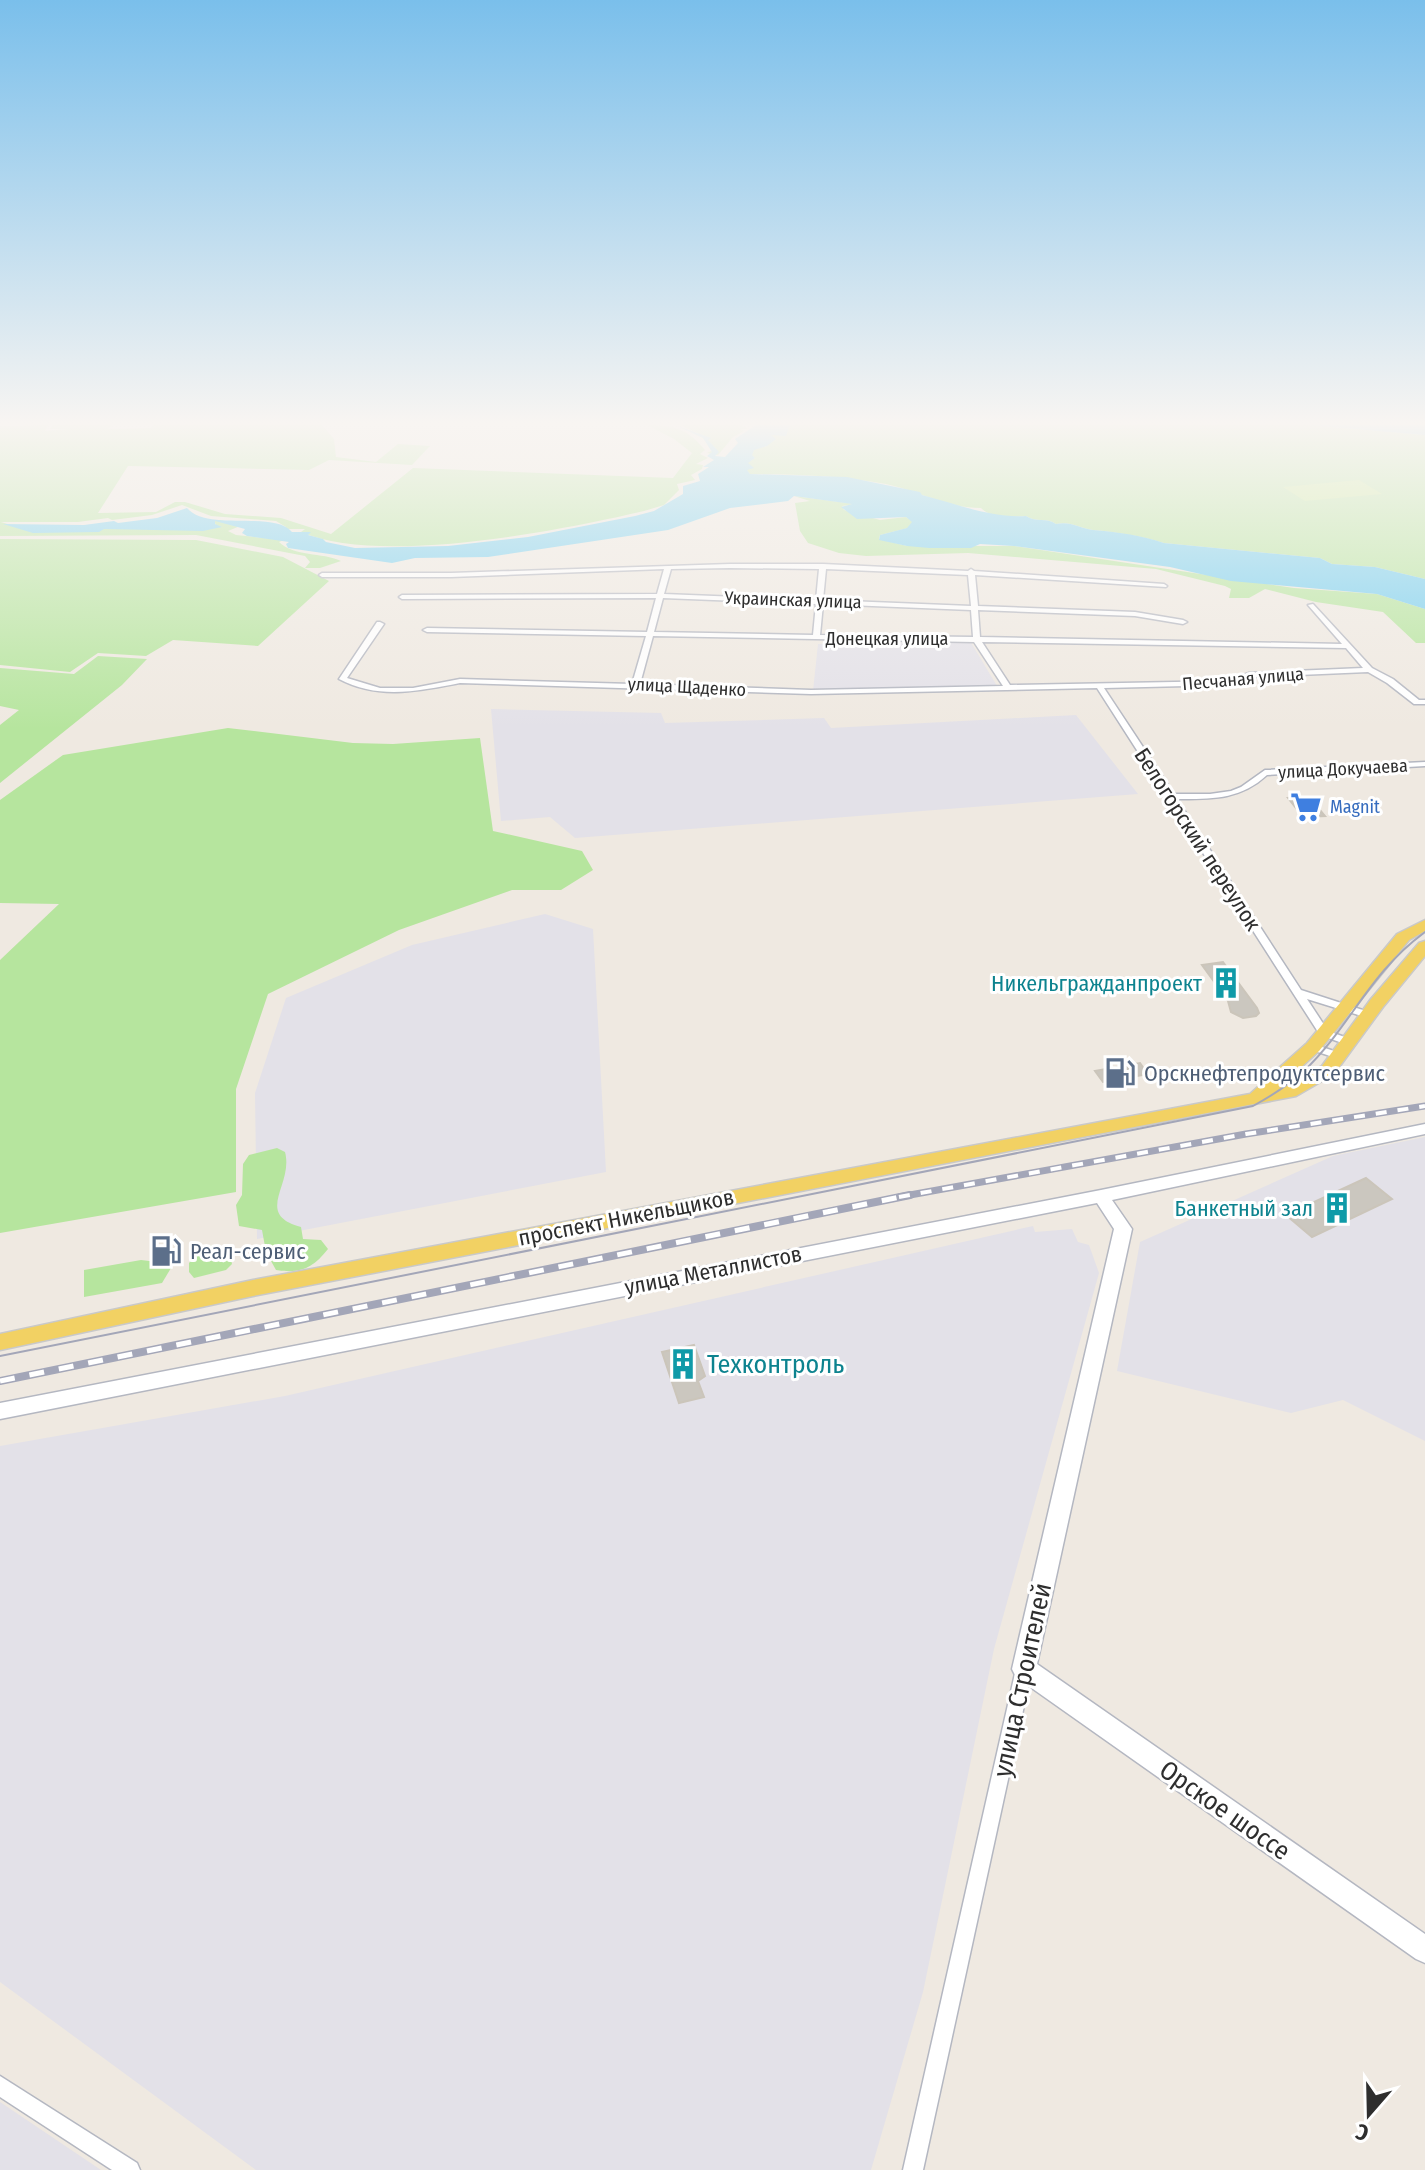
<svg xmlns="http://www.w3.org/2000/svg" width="1425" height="2170" viewBox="0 0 1425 2170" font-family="'Fira Sans Condensed',sans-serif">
  <rect width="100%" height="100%" fill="#efe9e1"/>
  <!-- industrial -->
  <g fill="#e3e1e8">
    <path d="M970,641L997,686L813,691L818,644Z"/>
    <path d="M491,709L661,713L665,723L824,718L831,728L1076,715L1138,794L575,838L550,817L501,821Z"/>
    <path d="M545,914L593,929L606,1172L257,1239L255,1093L286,998L412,945Z"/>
    <path d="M1425,1137V1441L1343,1400L1291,1413L1117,1371L1140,1242L1333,1156Z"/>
    <path d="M1033,1226L1035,1232L1072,1229L1078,1242L1089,1245L1099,1273L994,1649L923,1992L871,2170H256L0,1982V1446L285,1396Z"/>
    <path d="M0,2102L101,2170H0Z"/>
  </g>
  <!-- green -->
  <g fill="#b6e59e">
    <path d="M48,425L45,431L68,429H50L52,425H112L108,429L151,428L154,425H322L334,439L336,457L376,462L398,444L430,446L412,465L329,460L309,470L128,466L98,513L156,512L175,502H185L225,514L281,518L331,534L413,468L673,478L692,453L674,439L647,425C674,425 688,429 705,450L700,454L708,458L696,464L703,465L702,469L691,475L695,480L677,484L679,490L664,505L644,511C559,531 379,566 301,532L305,529H285L286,527L276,521L211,516L182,505L152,515L112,520L108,518L78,522H1L27,530L214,526L216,524L209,521L221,520L240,526L228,531L236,535L284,540L279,542C294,557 322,552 341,561L320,568H305L310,562L305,556L196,535L0,536V426Z"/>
    <path d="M680,425H741L748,429H741L744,431L733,437L718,455L707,453L713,450L702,437L704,436Z"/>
    <path d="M790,425H1309L1425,435V579L1375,567L1332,564L1320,558L1164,543C1141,536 1117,532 1093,530C1079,528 1071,521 1056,524C1047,517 1036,523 1026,516C1012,517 992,519 981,508C948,508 918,491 886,484C842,476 795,474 750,474L747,471V463L755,458L751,455L754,449L767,446L771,435L787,431Z"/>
    <path d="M794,496L855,504L842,506L844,510L880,520L906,517L913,522L908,528L880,535L879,539L907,546H1014L1294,588L1377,594L1425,609V643H1416L1383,612L1316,602L1265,589L1249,598H1229L1231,589L1225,586L1156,569L968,553L866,556L839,553L808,543L800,531L795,503L810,501Z"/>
    <path d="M0,539L196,540L283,557L329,581L258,646L173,640L146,656L98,653L70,672L0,665Z"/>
    <path d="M98,656L147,659L122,685L0,783V725L19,710L0,706V668L74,674Z"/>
    <path d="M228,728L353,743L393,744L480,738L493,831L582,851L593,870L561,890H512L399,930L268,994L236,1089V1192L0,1233V960L59,904L0,903V800L63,755Z"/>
    <path d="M277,1148L285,1152C294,1185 253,1214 301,1227L303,1239L321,1240L328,1249C313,1268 301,1274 276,1270L266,1252L262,1230L239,1226L236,1205L242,1195L243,1164L249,1155Z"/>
    <path d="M213,1245L230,1255L232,1264L226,1270L194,1278L189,1272V1263L203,1248Z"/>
    <path d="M141,1260L166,1263L171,1268L162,1283L84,1297V1270Z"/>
  </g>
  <!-- pitch -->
  <path fill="#c9ec9a" d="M1359,480L1382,494L1305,501L1283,487Z"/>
  <!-- water -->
  <g fill="#75cff0">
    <path d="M675,425L711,438L708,440L719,452L715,456L725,457L738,443L735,439L756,425H790L786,436L771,435L776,439L767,446L754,450L752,455L755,458L748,463L754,468L747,470L750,474L847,477L920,492L922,495C957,504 991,518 1026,516C1036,523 1047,517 1056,524C1071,521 1079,528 1093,530C1117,532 1141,535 1164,543L1320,558L1332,564L1375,567L1425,579V609L1377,594L1231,581L1170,567L1014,546L980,544L971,548H929L907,546L879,540L880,535L907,528L912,522L906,517L857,519L841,507L852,504L794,496L788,501L730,508L668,530L488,557L415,558L392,563L288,548L286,544L289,542L247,536L242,533L245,529L215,521V524L222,527L203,531L104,529L99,532L33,533L3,524L84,525L114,521L118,523L157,518L187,508C207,532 274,510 292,532H311L308,535L323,539L326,542L355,548L448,546L528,537L635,516L654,511L683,494V486L700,481L698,474L709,467H703L714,460L707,456L712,452L703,438Z"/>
    <path d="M1309,425H1425V435Z"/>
  </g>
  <!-- building -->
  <g fill="#cbc7bf" stroke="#cbc5ba" stroke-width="2">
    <path d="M1309,797L1325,816L1303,817L1288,798Z"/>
    <path d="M1223,962L1257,1008L1259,1013L1256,1016L1243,1018L1231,1012L1228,1001L1202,965Z"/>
    <path d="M1140,1063L1144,1069L1142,1075L1103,1082L1095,1071Z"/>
    <path d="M1366,1178L1392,1199L1312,1237L1286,1215Z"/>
    <path d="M694,1345L705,1376L698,1381L704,1397L679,1403L662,1352Z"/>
  </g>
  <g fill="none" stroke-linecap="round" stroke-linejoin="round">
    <defs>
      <g id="street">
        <path d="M730,564H823L968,571L971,569L974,571L1164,584L1167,586L1166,587L975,575L978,606L1135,612L1183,620L1187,622L1183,624L1135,616L978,610L980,637L1342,644L1308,605L1313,604L1372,668L1393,679L1419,700H1425V704H1414L1387,683L1368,672L1250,677L1228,685L1104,688L1174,794H1210L1231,791L1241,787L1265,770L1425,762V766L1267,775C1240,800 1212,799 1177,799L1301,990L1372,1013L1373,1015L1368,1018L1307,999L1328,1031L1353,1040L1354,1042L1353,1044H1345L1320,1035L1097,688L811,694L460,683C419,691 378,700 339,679L377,622H380L384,624L347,678L380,688H413L460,679L632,684L646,636L427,632L423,630L427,628L647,632L656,598L402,599L399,597L402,595L657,594L664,569L451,577H322L319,575L322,573H451ZM730,568L819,569L816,600L664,594L671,569ZM826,569L968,575L971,606L823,600ZM663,598L816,604L813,635L654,632ZM823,604L971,610L973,637L820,635ZM653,636L974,642L1003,686L811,690L640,684ZM982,642L1346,648L1363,668L1249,673L1227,681L1010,685Z"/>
        <path d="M1313,1044L1343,1054L1344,1056L1339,1059L1309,1049L1308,1047L1309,1045Z"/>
        <path d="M1024,1662L1030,1664L1032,1669L923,2170H903L1016,1669L1018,1664Z"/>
        <path d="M0,2076L137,2163L140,2170H112L0,2097Z"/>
      </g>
      <path id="secondary" d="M1425,1124V1134L1112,1200L1132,1229L1037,1664L1425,1934V1963L1416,1959L1016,1677L1012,1669L1114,1229L1097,1203L0,1419V1403L1101,1190Z"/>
      <path id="primary" d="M1425,920V931L1409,940L1319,1051L1278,1088L1322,1066L1371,999L1419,943L1425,941V956L1383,1007L1334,1074L1296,1096L253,1296L0,1350V1334L253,1280L1250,1094L1307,1043L1397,934Z"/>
    </defs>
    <!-- street casing -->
    <use href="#street" stroke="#b4b7c1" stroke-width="3"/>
    <!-- secondary casing -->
    <use href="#secondary" stroke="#b4b7c1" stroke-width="3"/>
    <!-- primary casing -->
    <use href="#primary" stroke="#c9c9c9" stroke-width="3"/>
    <!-- street -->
    <use href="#street" fill="#fff" fill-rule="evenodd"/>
    <!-- secondary -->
    <use href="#secondary" fill="#fff" fill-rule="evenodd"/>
    <!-- primary -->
    <use href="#primary" fill="#f2d163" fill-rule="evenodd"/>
    <!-- tram -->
    <path stroke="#a3a6b8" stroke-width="2" d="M0,1356L1253,1106C1271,1096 1288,1086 1304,1071C1351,1026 1368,974 1425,932"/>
    <defs>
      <path id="rail-far1" d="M899,1197L1246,1134L1425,1106"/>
      <path id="rail" d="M0,1381L910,1195"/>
    </defs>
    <!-- rail-far1 casing -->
    <use href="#rail-far1" stroke="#a3a6b8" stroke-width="7"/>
    <!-- rail casing -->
    <use href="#rail" stroke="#a3a6b8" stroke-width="8"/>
    <!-- rail-far1 -->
    <use href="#rail-far1" stroke="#fff" stroke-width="4" stroke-dasharray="11" stroke-linecap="butt"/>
    <!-- rail -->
    <use href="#rail" stroke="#fff" stroke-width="5" stroke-dasharray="15" stroke-linecap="butt"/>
  </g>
  <!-- sky -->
  <linearGradient id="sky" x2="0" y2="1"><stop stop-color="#7abfeb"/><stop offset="0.58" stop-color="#f8f5f2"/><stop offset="1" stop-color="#f8f5f2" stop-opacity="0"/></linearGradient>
  <rect width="1425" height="729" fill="url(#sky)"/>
  <!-- icons -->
  <defs>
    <symbol id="supermarket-bare" viewBox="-9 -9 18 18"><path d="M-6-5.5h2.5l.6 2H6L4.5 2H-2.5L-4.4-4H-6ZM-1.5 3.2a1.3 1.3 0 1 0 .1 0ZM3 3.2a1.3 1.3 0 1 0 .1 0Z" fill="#3f7fe0" stroke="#fff" stroke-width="2.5" paint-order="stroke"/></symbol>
    <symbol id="building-bare" viewBox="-9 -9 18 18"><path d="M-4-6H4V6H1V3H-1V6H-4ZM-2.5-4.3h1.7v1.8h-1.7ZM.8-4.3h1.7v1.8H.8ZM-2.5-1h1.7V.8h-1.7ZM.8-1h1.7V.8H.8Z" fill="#0f9aa8" stroke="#fff" stroke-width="2.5" paint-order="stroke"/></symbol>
    <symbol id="fuel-bare" viewBox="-9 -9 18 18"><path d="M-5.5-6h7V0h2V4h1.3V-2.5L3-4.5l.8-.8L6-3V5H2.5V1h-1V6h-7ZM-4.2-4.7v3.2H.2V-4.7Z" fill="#5c6f8a" stroke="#fff" stroke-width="2.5" paint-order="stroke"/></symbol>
  </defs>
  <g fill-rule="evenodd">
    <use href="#supermarket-bare" x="1284" y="785" width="44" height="44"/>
    <use href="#building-bare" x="1204" y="961" width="44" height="44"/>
    <use href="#fuel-bare" x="1098" y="1051" width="44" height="44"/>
    <use href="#building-bare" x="1315" y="1186" width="44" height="44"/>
    <use href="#fuel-bare" x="144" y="1229" width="44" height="44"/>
    <use href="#building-bare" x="661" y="1342" width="44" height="44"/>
  </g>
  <g text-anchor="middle" stroke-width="6" stroke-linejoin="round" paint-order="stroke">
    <!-- far-street labels -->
    <g font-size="18" fill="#2e2e2e" stroke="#fff">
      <text transform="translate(793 600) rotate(2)" y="6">Украинская улица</text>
      <text x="887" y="645">Донецкая улица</text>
      <text transform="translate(1243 679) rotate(-5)" y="6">Песчаная улица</text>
      <text transform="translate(687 687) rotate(3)" y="6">улица Щаденко</text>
      <text transform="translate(1343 769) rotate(-3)" y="6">улица Докучаева</text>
    </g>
    <!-- far-shop labels -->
    <g font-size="18" fill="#366cbe" stroke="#fff" text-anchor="start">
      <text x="1330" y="813">Magnit</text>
    </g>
    <!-- street labels -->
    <g font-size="22" fill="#2e2e2e" stroke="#fff">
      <text transform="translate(1198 839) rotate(57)" y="8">Белогорский переулок</text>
      <text transform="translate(626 1217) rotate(-11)" y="8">проспект Никельщиков</text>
      <text transform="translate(713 1270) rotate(-11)" y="8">улица Металлистов</text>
    </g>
    <!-- culture labels -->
    <g font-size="22" fill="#0d838f" stroke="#fff" text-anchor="end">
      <text x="1202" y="991">Никельгражданпроект</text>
      <text x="1313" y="1216">Банкетный зал</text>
    </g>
    <!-- service labels -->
    <g font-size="22" fill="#4e5e75" stroke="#fff" text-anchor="start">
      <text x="1144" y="1081">Орскнефтепродуктсервис</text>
      <text x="190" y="1259">Реал-сервис</text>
    </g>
    <!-- near-culture labels -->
    <g font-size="26" fill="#0d838f" stroke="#fff" text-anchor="start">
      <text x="707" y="1373">Техконтроль</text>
    </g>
    <!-- near-street labels -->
    <g font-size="26" fill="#2e2e2e" stroke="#fff">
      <text transform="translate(1022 1680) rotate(-78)" y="9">улица Строителей</text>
      <text transform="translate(1225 1810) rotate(35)" y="9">Орское шоссе</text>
    </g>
  </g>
  <!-- north arrow -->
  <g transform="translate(1369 2114) rotate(200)" stroke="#ffffff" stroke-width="6" paint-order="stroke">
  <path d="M0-6L14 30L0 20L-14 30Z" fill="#2e2e2e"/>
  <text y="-12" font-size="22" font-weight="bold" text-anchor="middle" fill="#2e2e2e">С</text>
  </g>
</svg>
